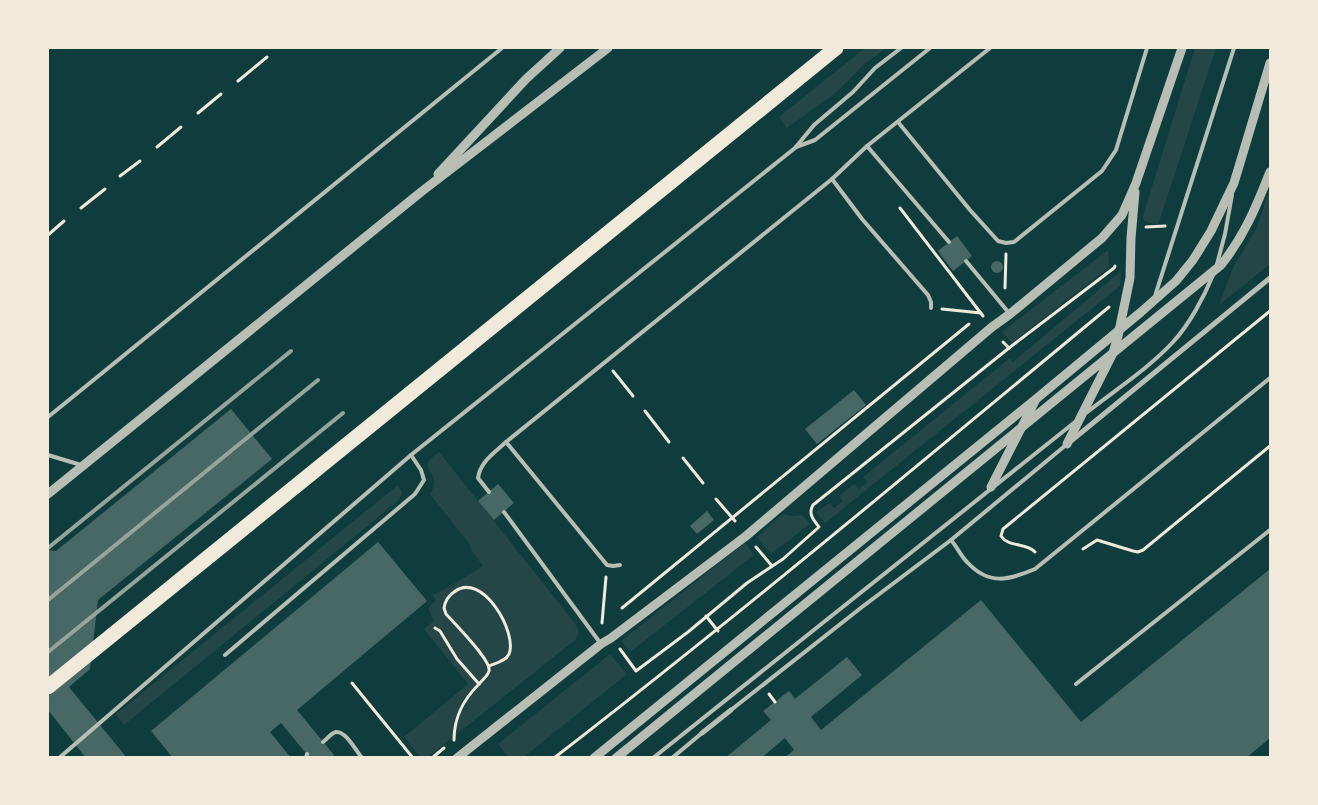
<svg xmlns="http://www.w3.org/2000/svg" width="1318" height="805" viewBox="0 0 1318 805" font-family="'Nunito Sans',sans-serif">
  <rect width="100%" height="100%" fill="#0f3d3e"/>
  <!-- green -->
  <g fill="#244646">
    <path d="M865,48H886L864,64L838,91L787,128L779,117Z"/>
    <path d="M1195,48H1216L1158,225L1144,221L1143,216Z"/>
    <path d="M1270,189V264L1219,305L1233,268L1256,229Z"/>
    <path d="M1108,250L1109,267L1012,343L1002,332Z"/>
    <path d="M1121,271L1120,286L825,523L816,512L829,503L834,508L843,501L839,496L854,484L859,489L867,482L863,477L1010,358L1013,362Z"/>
    <path d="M439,452L574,622L579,632L575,640L428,757H420L404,737L468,684L424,629L434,621L428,608L436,600L432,595L449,587L483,566L472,551L470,545L430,494C445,470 411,471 439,452Z"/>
    <path d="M398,485L402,493L399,500L124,725L116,714Z"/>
    <path d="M782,514L793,516L802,515L810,524L771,554L757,537Z"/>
    <path d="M745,543L754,555L630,652L621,641Z"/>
    <path d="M610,654L627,674L524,757H509L498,744Z"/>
  </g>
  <!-- building -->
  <g fill="#486865">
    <path d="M957,236L972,256L953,271L938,251Z"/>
    <circle cx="997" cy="267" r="6"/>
    <path d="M854,390L866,405L817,444L805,429Z"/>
    <path d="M231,409L272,459L98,600L90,669L69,687L127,758H86L48,710V550L56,551Z"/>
    <path d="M498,484L514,503L494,520L478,501Z"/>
    <path d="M707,511L714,520L697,534L690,526Z"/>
    <path d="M378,542L427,601L297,710L334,755L330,758H310L281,723L270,732L291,758H173L151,731Z"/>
    <path d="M1270,569V738L1246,758H784L794,750L785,738L761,758H725L771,720L763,711L789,691L795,699L847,657L862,675L811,717L821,730L981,600L1081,722Z"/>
  </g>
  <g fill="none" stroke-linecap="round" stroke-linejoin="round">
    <!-- path -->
    <g stroke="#f1e9da" stroke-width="3">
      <path d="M238,81L267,57"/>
      <path d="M198,113L221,94"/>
      <path d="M157,147L181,127"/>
      <path d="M120,176L140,161"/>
      <path d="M81,208L105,189"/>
      <path d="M900,208L983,316"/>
      <path d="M1146,227L1165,226"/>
      <path d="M48,235L64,221"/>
      <path d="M1005,288L1006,254"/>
      <path d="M942,309L981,313"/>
      <path d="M1003,342L1009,348"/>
      <path d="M613,371L633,396"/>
      <path d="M645,411L669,442"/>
      <path d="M683,458L703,483"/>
      <path d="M716,499L735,521"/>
      <path d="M756,547L772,566"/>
      <path d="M1083,549L1097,540L1133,551L1138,552L1143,550L1270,446"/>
      <path d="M1035,552C1026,542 1009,548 1001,536L1003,529L1270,311"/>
      <path d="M622,608L969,324"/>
      <path d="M706,616L718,631"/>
      <path d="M602,623L606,577"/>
      <path d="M435,628L440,631L457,659L479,684C463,700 454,717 454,740"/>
      <path d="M620,649L636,671L688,632L747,583L783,559L819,527C813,519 808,514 813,505L1009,348L1114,268L1115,266"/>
      <path d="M352,683L413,758"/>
      <path d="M479,684C482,680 488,676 489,671C492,661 454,623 446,614L444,608C445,602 448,596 454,592C482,570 518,633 509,654C506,661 496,663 489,666"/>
      <path d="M769,694L775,702"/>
      <path d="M432,758L444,748"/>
      <path d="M554,758C743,612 925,459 1109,307"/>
    </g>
    <!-- service -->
    <g stroke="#b8beb3" stroke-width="4">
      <path d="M898,122L970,210L998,241L1006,243L1014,242L1102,171L1116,150L1147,48"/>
      <path d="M867,146L949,242"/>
      <path d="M796,147L815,140L930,48"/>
      <path d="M832,179L867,146L990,48"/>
      <path d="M966,261L1009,313"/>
      <path d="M1217,264L1225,234L1232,195"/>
      <path d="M1155,296L1234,48"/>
      <path d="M1086,413C1115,390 1148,369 1173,342C1189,325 1204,297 1213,275"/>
      <path d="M48,417L502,48"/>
      <path d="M48,455L81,465"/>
      <path d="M489,492L478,478C480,462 494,453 506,442"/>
      <path d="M504,512L601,644"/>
      <path d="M951,540C957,547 961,556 967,562C989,586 1009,580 1035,569L1270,378"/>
      <path d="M620,565L613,566L607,565L506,442L832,179L862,219L928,295L931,302V308"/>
      <path d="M225,655L415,494L424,480L421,470L411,455"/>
      <path d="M1076,684L1270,530"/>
      <path d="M731,710L862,607L951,540L1066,445"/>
      <path d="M323,742C327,739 331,733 336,732C346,731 356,751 362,758"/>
      <path d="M59,758L411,455L795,148L814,125L853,92L875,68L901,48"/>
      <path d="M306,758L307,754"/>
      <path d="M653,758L1075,422"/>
      <path d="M672,758L702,733"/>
    </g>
    <!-- minor -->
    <g stroke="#b8beb3" stroke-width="5">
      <path d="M1071,441L1270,278"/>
      <path d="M702,733L731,710"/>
    </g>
    <!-- tertiary -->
    <g stroke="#b8beb3" stroke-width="9">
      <path d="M438,174L526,79L560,48"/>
      <path d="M1067,444L1113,353L1118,336L1130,278L1131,238L1135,192"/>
      <path d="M991,487L1035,401"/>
      <path d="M48,494L421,192L608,48"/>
      <path d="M457,758L601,644L611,638L746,536L992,327L1010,314L1102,238L1122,215L1136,183L1182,48"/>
      <path d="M594,758L1036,399L1141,312L1176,281L1193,260L1211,231L1234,183L1270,63"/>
      <path d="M616,758L1221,265C1245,235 1256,207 1270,172"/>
    </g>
    <!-- motorway -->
    <path stroke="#f1e9da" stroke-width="15" d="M48,687L836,48"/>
    <!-- rail -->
    <g stroke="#97a49c" stroke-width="4">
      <path d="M48,548L291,351"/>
      <path d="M48,600L318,380"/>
      <path d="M48,652L343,413"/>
    </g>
  </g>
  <!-- border -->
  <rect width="1318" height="805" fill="none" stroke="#f1e9da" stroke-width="98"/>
</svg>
